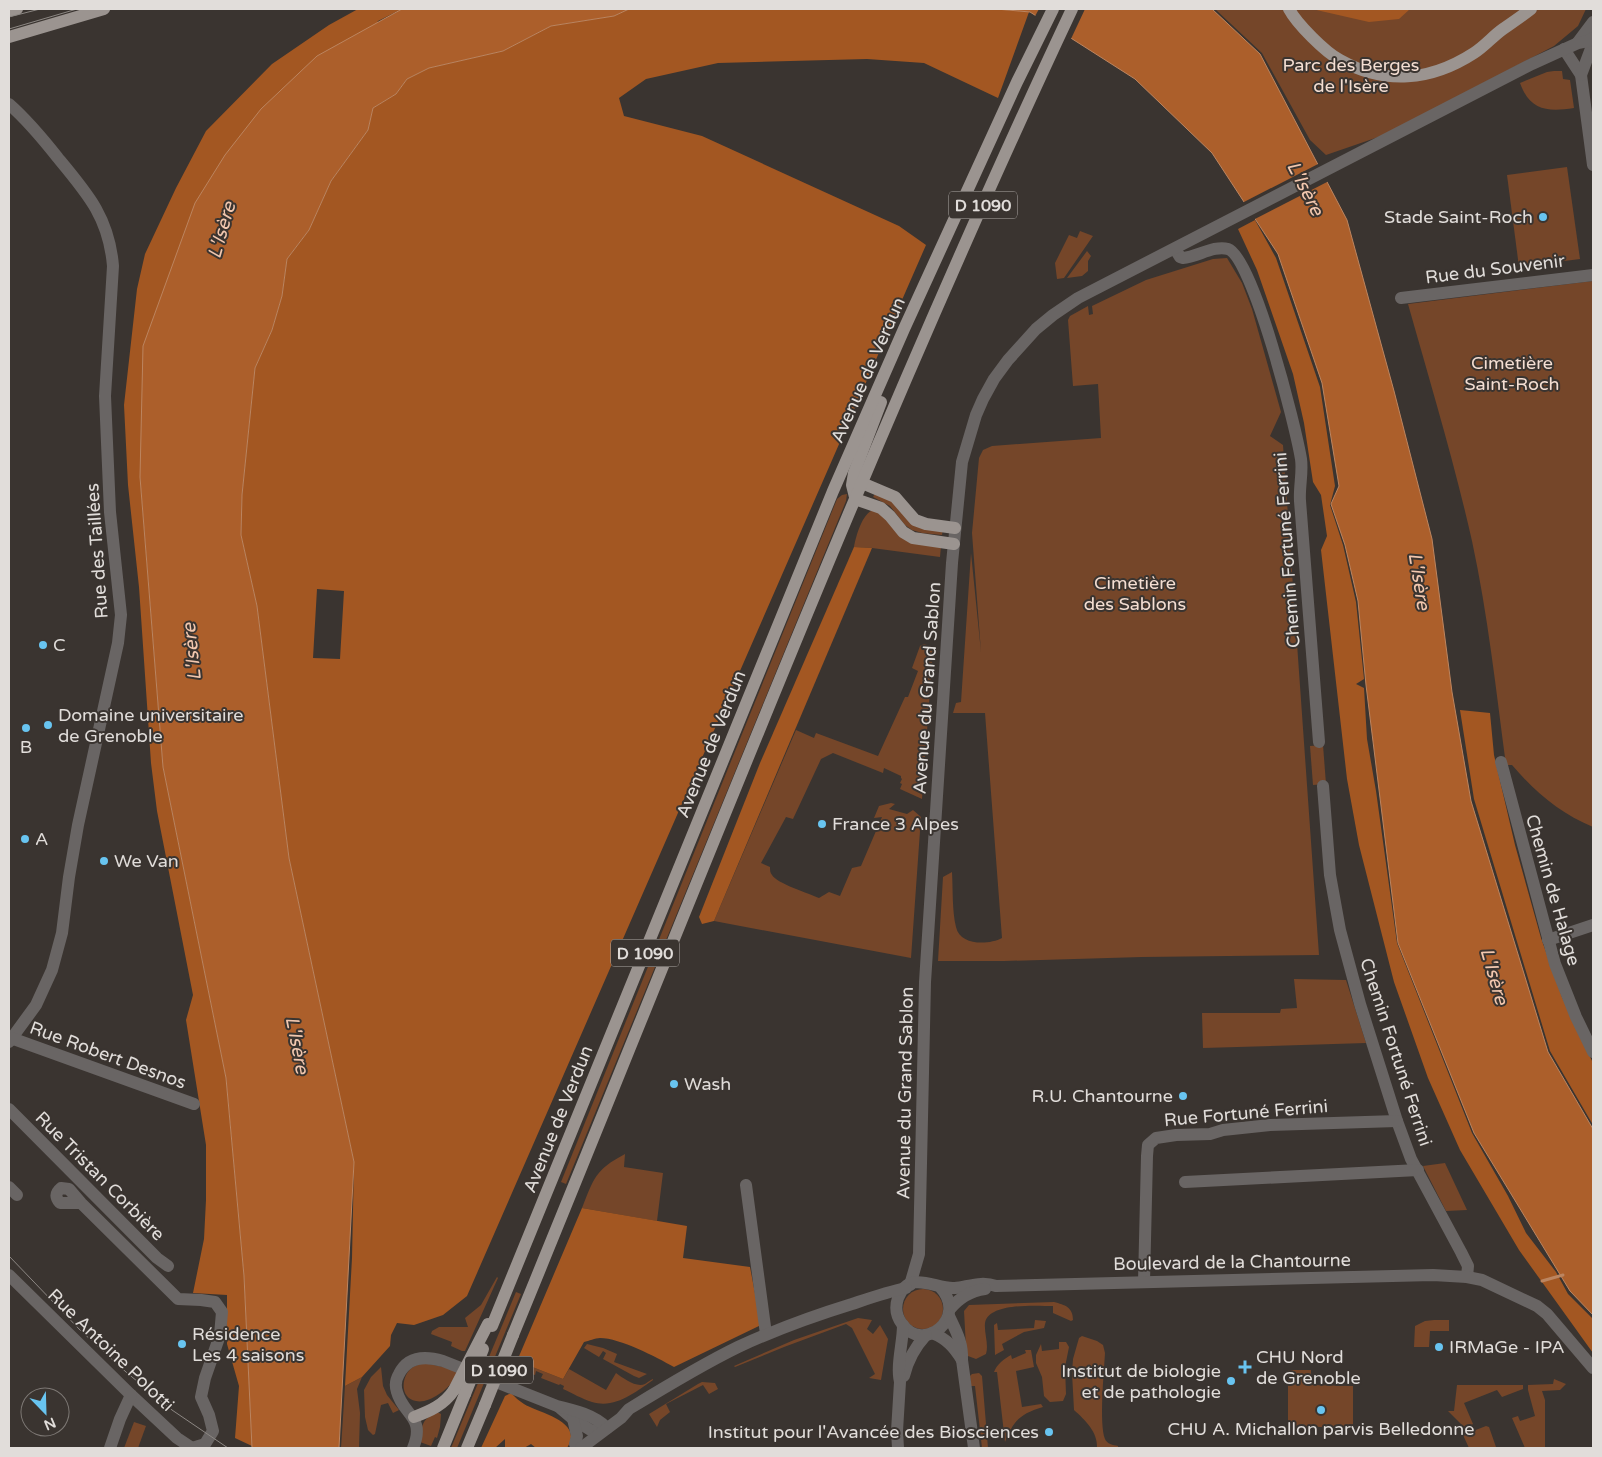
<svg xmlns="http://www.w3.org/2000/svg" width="1602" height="1457" viewBox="0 0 1602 1457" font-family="'Varela Round',sans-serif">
  <rect width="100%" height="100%" fill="#3a3430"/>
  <!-- green -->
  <g fill="#754629">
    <path d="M1215,9H1586L1578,26L1554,46L1387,134L1326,155L1310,140L1262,53Z"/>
    <path d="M1554,71H1562L1563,79L1570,80L1574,108C1548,112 1530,111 1520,83L1547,72Z"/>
    <path d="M1567,167L1580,259L1519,267L1507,175Z"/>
    <path d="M1080,231L1093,236L1064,278L1057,279L1055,263L1069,235L1077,238Z"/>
    <path d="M1087,251L1091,256L1088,261V271L1082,276L1067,278Z"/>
    <path d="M1227,258L1242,283L1252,309L1281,412L1270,436L1283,445L1319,955L1142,957L1004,961H938L943,877L952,872C953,889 952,911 956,927C960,946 989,945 1002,938L985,713H953L956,703L961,702L971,553L981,652L972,533L979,458L983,450L992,446L1101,438L1098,384L1073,386L1068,320L1070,316L1088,306L1089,315L1093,314L1092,306L1146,280L1213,259Z"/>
    <path d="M1593,281V827C1561,814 1535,792 1512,765H1506C1496,690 1488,615 1472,541C1454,461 1430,382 1408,304Z"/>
    <path d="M876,492L943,529L942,535L922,533L912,530L905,525L890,506L873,497Z"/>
    <path d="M847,494L846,501L566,1184L561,1182L837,499L842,495Z"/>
    <path d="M873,510L883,515L893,527L941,546L940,557L872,548L854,547C856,536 862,514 873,510Z"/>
    <path d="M924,644L930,646L933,650L922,799L900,789L902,784L900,783L902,779L901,778V776L884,768L883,773L833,753L821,759L793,819L786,817L761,863L770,867C770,870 770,873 772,875C776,883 810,894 819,898L829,892L840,896L852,868L861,866L882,817L874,818L879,806L891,803L895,804L889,809L907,814L913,810L921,817L911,958L714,921L796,730L814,738L816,733L878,756L905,697H908L918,671L912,668L920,646Z"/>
    <path d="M1323,745L1326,784L1313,785L1310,746Z"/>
    <path d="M1294,979L1346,980L1366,1043L1203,1048L1202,1013H1280L1281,1009L1297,1008Z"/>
    <path d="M625,1154L624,1167L663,1173L657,1221L582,1208C594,1178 595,1170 625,1154Z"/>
    <path d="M1445,1163L1467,1210L1446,1211L1423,1166Z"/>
    <path d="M497,1277L498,1278L465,1351H462L451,1346L452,1342L431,1334L432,1331L439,1327H468L465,1318L481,1305Z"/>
    <circle cx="923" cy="1309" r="20"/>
    <path d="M516,1292L521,1294L457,1448H451Z"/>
    <path d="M1054,1302C1065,1305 1073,1307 1073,1320L1071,1321L1053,1313V1306C1037,1306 989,1302 985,1323C984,1334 989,1344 986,1354L976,1359L968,1356L966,1347L964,1311L969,1305Z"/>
    <path d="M858,1318L872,1320L867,1329L873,1334L880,1325L888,1339L881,1380L869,1378L875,1374L852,1328L846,1324L784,1347L735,1367L734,1366L794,1340Z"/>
    <path d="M1035,1320L1046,1321L1044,1328L1024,1332L1002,1344L1004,1350L995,1355L994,1325L997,1323L998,1330L1034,1328Z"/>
    <path d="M1434,1320H1449V1331H1430L1429,1347H1414L1415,1326L1425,1321Z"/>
    <path d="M1082,1336L1097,1341L1103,1345L1105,1353C1104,1371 1099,1424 1105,1439C1107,1444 1113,1445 1118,1446V1448H1097C1098,1432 1085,1420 1074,1410L1072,1373L1073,1359L1079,1338Z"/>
    <path d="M1059,1342H1066L1069,1347L1065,1367L1066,1394L1063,1401L1050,1402L1044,1396L1042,1377L1036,1363V1355L1041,1344L1042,1351L1059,1349Z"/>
    <path d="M587,1344L603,1348L617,1354L614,1362L647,1374L639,1378L634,1376L603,1359L606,1353L603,1351L599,1357L584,1348Z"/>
    <path d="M1025,1350H1031L1034,1367L1016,1371L1022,1407L1041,1404L1043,1407C1020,1414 1014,1420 1005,1442L997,1372H994C997,1364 1004,1359 1011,1355L1012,1359L1026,1353Z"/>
    <path d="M517,1361L563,1379L569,1369L606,1390L616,1373C623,1378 636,1388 645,1384C648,1382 650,1380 653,1379V1380C635,1392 616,1409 592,1402C582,1399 572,1393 563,1389L564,1386L560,1384L559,1385L541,1378L543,1374L536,1371L535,1375L514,1369Z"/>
    <path d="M424,1363L458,1370C456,1374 455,1378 453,1381C446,1391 428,1404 416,1401C399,1398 401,1375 413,1367C416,1365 421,1364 424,1363Z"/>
    <path d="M381,1367L383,1386L387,1395L399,1410L393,1413L388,1403L381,1405L375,1434L373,1435L368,1430L365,1417L364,1390L371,1377Z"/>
    <path d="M1288,1370H1311V1385L1353,1386V1428L1288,1426Z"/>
    <path d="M979,1373L982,1376L988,1448H982L975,1386H971L970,1376L972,1374Z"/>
    <path d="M362,1377L357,1389L360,1413L359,1448H341L345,1386Z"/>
    <path d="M1554,1379L1566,1384L1560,1390L1542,1391L1545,1400V1448H1525L1512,1418L1518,1416L1520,1421L1535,1416L1528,1390V1385L1553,1384Z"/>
    <path d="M702,1382L715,1383L718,1389L709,1394L703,1385L666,1404L670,1412L660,1420L657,1427L649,1414L698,1384Z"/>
    <path d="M1457,1385H1523V1389L1502,1397L1497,1390L1464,1403L1473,1424L1466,1429L1448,1411H1454Z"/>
    <path d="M437,1412L441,1414L440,1427L437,1438L435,1437L431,1446L420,1442C422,1425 421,1420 437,1412Z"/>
    <path d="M134,1422L146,1426L138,1448H124Z"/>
    <path d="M1486,1426L1489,1427L1496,1447L1493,1448H1469L1463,1435Z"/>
  </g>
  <!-- forest -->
  <g fill="#a35722" fill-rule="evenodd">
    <path d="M358,9H402L378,21L140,477L163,767L226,1078L244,1276L252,1446L235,1438L239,1386L227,1344V1295L193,1293L204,1239L206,1200V1145L186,1020L193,995L157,811L151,763L139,587L128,485L124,405L137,289L145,254L176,188L206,131L272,64L329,25Z"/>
    <path d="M629,9H996L1029,12L998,98L924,63L867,59L718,63L646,79L619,98L624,116L702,136L899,226L926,245L467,1296L443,1315L414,1325L397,1323L391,1335L390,1346L362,1377L345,1386L352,1258L354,1162L289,858L257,606L241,535L242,495L255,368L272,330L282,296L287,259L309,230L331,181L368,130L373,108L396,94L407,79L429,68L503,51L551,26L614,16ZM317,589L344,591L340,659L313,658Z"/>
    <path d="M1312,9H1410L1399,19L1369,22Z"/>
    <path d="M1255,220L1276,258L1320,387L1335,486L1330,505L1343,545L1356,602L1364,679L1356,684L1364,688L1367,739L1376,791L1397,943L1472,1133L1508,1196L1526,1233L1556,1272L1568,1294L1593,1319V1353L1519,1250L1460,1150L1428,1078L1394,982L1359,845L1347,779L1321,550L1327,536L1321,495L1313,482L1304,423L1293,374L1257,270L1238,229Z"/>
    <path d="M854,547L872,548L714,921L702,924L699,917L760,763Z"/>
    <path d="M1460,710L1490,713L1494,755L1515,845L1541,938L1562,997L1593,1063V1125L1550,1051L1474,799Z"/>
    <path d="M582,1208L687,1226L683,1258L750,1267L761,1325L674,1367C656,1357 620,1338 600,1338C595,1338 589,1341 584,1342L563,1379L517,1361Z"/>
    <path d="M511,1393C515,1397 519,1401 524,1404C538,1413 585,1421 567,1448H536L531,1444L524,1448H505V1439L495,1448H481L505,1396Z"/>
  </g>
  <!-- water -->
  <g fill="#ac5f2b" stroke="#bc8560">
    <path d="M402,9H629L614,16L551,26L503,51L429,68L407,79L396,94L373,108L368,130L331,181L309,230L287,259L282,296L272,330L255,368L242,495L241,535L257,606L289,858L354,1162L339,1448H252L244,1276L226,1078L163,767L140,477L143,346L195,203L225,155L261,109L317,56Z"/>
    <path d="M996,9H1212L1260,54L1347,220L1394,391L1432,539L1452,692L1471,801L1548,1052L1593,1129V1315L1570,1291L1474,1133L1398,943L1366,685L1358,601L1345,545L1331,504L1339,486L1322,383L1278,254L1212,153L1135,79L1030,12Z"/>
  </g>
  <!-- pier -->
  <g fill="#3a3430">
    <path d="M1039,9H1085L1070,41L1034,18Z"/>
    <path d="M1320,163L1329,181L1253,220L1242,203Z"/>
  </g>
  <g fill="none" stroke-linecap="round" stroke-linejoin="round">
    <!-- stream -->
    <path stroke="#bc8560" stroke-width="3" d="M1542,1281L1563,1275"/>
    <!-- minor -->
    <g stroke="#696564" stroke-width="12">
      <path d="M1578,42L1593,22"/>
      <path d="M1564,49L1581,75L1593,165"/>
      <path d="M1581,75L1593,43"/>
      <path d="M9,104C27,120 43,139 58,158C88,194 109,218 113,266L105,396L110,512L121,615L118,643L78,825L69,877L62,933L52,970L36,1005L9,1042"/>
      <path d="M1175,249L1180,257L1183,258C1197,257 1214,245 1228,249C1253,257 1296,428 1301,459C1303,472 1299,487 1300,501L1319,742"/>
      <path d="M1401,298L1593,275"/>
      <path d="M1501,762L1555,964L1576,1017L1593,1052"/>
      <path d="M1323,786L1330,875L1340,930L1360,1004L1397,1121L1411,1159L1461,1252L1468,1266L1467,1277"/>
      <path d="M1548,940L1593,925"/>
      <path d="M11,1038L194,1104"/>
      <path d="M9,1109L157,1258L168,1266"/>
      <path d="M1185,1182L1418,1170"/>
      <path d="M746,1185L766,1334"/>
      <path d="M9,1187L17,1195"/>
      <path d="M81,1203H60C55,1197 55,1193 61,1188L69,1189L81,1203L178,1299L201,1300L215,1302L222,1312L220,1335L205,1378L201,1397L209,1415L213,1431L205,1444L192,1448"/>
      <path d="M9,1275L131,1395L177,1438L192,1448"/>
      <path d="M1144,1282L1147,1156L1148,1145L1156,1138L1176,1135L1210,1134L1223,1130L1270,1125L1397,1121"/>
      <path d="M910,1285L919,1254L925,982L952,563L962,462L976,415L983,399L994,379L1008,360L1036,329L1053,315L1078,298L1532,64L1578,43L1588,41L1593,38"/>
      <path d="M940,1287C969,1318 923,1354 902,1324C896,1316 895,1307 898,1298C910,1268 936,1290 955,1288C970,1286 982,1281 996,1286L1433,1275L1467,1277L1482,1280L1537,1306L1547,1314L1593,1368"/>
      <path d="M950,1309C959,1298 970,1291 985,1289"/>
      <path d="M949,1316C956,1331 963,1343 962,1360L974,1448"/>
      <path d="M932,1333C947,1339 954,1347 962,1360"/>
      <path d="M904,1376C908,1359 915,1347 926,1335"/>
      <path d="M560,1408L573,1419L592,1431L607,1428"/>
      <path d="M573,1419L577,1436L575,1444"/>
      <path d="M110,1448L120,1419L131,1395"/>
      <path d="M413,1448C426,1417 403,1415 397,1392C395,1386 396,1379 399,1374C408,1356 426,1356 443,1361L557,1406C574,1410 595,1415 607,1428"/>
      <path d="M581,1448L621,1418L629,1409C665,1387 701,1365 738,1347C775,1330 813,1316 852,1304C870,1298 887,1292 906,1288"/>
      <path d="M898,1448L897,1431L900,1382C896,1365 903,1343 903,1325"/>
    </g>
    <!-- major -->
    <g stroke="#9b9490" stroke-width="12">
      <path d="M1289,9C1297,24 1325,52 1340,60C1385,85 1431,81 1474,53C1485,46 1493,36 1503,29C1513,22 1522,16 1531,9"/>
      <path d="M9,11L17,9"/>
      <path d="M9,37L104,9"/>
      <path d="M855,484L862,483L895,497L915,520L926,524L955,528"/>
      <path d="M855,497L852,485L854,473L881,402"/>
      <path d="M855,499L881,508L890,516L903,532L913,538L954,544"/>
      <path d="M492,1326L833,491L904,329L1017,82L1053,9"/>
      <path d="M513,1335C695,892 868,443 1072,9"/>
      <path d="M414,1417C430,1411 444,1405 454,1390"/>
      <path d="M443,1448L465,1394"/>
      <path d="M467,1448L485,1405"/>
    </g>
    <!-- tram -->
    <g stroke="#8c8783" stroke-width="1">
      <path d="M9,17L40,9"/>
      <path d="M9,29L77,9"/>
      <path d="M9,1256L80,1330L126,1372L172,1410L228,1448"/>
    </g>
    <!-- major-bridge -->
    <g stroke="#9b9490" stroke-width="12">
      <path d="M454,1390L488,1324"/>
      <path d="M465,1394L483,1349"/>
      <path d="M485,1405L513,1335"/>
    </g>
  </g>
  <!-- markers -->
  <g fill="#68c4f0" stroke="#3a3430" stroke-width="2">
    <circle cx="1543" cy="217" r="5"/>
    <circle cx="43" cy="645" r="5"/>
    <circle cx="48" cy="725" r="5"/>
    <circle cx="26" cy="728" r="5"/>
    <circle cx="822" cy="824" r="5"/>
    <circle cx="25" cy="839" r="5"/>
    <circle cx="104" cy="861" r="5"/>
    <circle cx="674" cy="1084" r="5"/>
    <circle cx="1183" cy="1096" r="5"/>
    <circle cx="182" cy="1344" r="5"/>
    <circle cx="1439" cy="1347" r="5"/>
    <path d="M1242.5 1359.5h5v5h5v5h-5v5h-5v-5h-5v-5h5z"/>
    <circle cx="1231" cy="1381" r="5"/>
    <circle cx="1321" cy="1410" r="5"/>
    <circle cx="1049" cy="1432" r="5"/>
  </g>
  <g text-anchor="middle" stroke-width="4" stroke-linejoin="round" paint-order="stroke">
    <!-- shield labels -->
    <g fill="#3a3430" stroke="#afaaa7" stroke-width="1">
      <rect x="949" y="191.5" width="68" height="27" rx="4"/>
      <rect x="611" y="939.5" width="68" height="27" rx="4"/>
      <rect x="465" y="1356.5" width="68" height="27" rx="4"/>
    </g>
    <g font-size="16" font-weight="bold" fill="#e1ddda">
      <text x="983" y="211">D 1090</text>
      <text x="645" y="959">D 1090</text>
      <text x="499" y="1376">D 1090</text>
    </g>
    <!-- park labels -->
    <g font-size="18" fill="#f4ded2" stroke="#3a3430">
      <text x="1351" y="71">Parc des Berges<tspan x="1351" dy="21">de l'Isère</tspan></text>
      <text x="1512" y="369">Cimetière<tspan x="1512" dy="21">Saint-Roch</tspan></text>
      <text x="1135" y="589">Cimetière<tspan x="1135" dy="21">des Sablons</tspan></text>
    </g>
    <!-- poi labels -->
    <g font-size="18" fill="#e1ddda" stroke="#3a3430" text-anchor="start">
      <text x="1533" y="223" text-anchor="end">Stade Saint-Roch</text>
      <text x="53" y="651">C</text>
      <text x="58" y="721">Domaine universitaire<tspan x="58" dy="21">de Grenoble</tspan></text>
      <text x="26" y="753" text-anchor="middle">B</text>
      <text x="832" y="830">France 3 Alpes</text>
      <text x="35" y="845">A</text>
      <text x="114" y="867">We Van</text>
      <text x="684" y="1090">Wash</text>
      <text x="1173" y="1102" text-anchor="end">R.U. Chantourne</text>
      <text x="192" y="1340">Résidence<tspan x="192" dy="21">Les 4 saisons</tspan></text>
      <text x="1449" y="1353">IRMaGe - IPA</text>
      <text x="1256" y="1363">CHU Nord<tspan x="1256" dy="21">de Grenoble</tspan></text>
      <text x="1221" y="1377" text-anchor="end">Institut de biologie<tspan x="1221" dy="21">et de pathologie</tspan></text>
      <text x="1321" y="1435" text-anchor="middle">CHU A. Michallon parvis Belledonne</text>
      <text x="1039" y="1438" text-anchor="end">Institut pour l'Avancée des Biosciences</text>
    </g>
    <!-- street labels -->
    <g font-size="18" fill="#e1ddda" stroke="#3a3430">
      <text transform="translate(1495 269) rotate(-7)" y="6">Rue du Souvenir</text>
      <text transform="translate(868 370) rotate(-66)" y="6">Avenue de Verdun</text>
      <text transform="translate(1287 550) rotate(-94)" y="6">Chemin Fortuné Ferrini</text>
      <text transform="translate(97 551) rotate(-94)" y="6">Rue des Taillées</text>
      <text transform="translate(927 688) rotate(-86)" y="6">Avenue du Grand Sablon</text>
      <text transform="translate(711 744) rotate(-68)" y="6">Avenue de Verdun</text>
      <text transform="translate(1553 890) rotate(74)" y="6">Chemin de Halage</text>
      <text transform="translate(1396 1052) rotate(72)" y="6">Chemin Fortuné Ferrini</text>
      <text transform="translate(108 1055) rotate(20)" y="6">Rue Robert Desnos</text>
      <text transform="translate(905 1093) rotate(-89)" y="6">Avenue du Grand Sablon</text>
      <text transform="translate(1246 1113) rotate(-5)" y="6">Rue Fortuné Ferrini</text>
      <text transform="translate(558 1119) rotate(-68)" y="6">Avenue de Verdun</text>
      <text transform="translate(100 1176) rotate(45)" y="6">Rue Tristan Corbière</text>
      <text transform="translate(1232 1262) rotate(-1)" y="6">Boulevard de la Chantourne</text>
      <text transform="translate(111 1350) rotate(44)" y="6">Rue Antoine Polotti</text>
    </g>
    <!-- water labels -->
    <g font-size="19" font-style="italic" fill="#f2c7ae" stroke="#3a3430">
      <text transform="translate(1306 188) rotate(63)" y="7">L'Isère</text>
      <text transform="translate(221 230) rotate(-74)" y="7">L'Isère</text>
      <text transform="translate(1420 581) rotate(81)" y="7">L'Isère</text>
      <text transform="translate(191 652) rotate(-96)" y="7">L'Isère</text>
      <text transform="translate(1495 976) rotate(74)" y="7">L'Isère</text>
      <text transform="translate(298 1045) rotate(79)" y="7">L'Isère</text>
    </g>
  </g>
  <!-- border -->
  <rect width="1602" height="1457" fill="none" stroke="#e1ddda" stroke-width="20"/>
  <!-- north arrow -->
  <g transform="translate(45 1412) rotate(157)"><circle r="24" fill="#3a3430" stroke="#7d7874"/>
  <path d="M0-4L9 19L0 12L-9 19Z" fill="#68c4f0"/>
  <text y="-8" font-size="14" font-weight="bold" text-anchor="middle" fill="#e1ddda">N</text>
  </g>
</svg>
